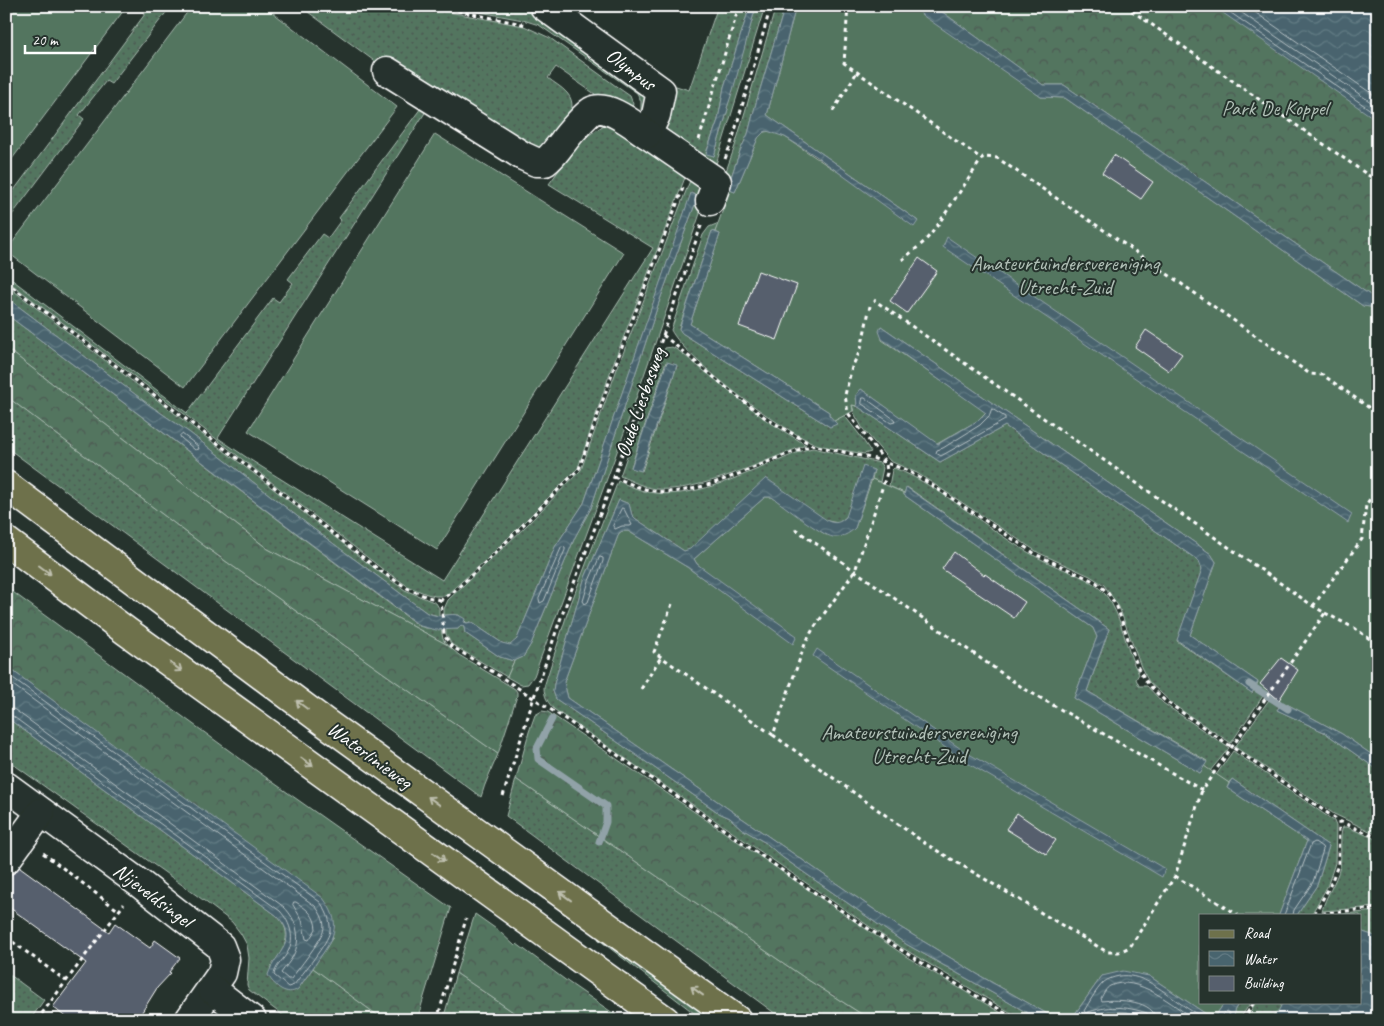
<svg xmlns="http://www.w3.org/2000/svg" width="1384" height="1026" viewBox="0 0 1384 1026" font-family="Caveat,sans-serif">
  <defs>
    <pattern id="grass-dots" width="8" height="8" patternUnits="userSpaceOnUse" patternTransform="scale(1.25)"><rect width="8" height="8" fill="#52745f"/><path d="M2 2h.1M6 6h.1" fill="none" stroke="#4e5a53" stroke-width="1.8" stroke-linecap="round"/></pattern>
    <pattern id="forest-crowns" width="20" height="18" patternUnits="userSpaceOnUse" patternTransform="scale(1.25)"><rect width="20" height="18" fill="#52745f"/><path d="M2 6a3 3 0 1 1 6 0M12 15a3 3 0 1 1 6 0" fill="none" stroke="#4e5a53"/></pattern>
    <pattern id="water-waves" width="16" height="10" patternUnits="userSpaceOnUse" patternTransform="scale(1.25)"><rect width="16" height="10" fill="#48646e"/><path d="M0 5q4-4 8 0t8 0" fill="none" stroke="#637b84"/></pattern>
  </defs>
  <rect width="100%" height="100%" fill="#26332d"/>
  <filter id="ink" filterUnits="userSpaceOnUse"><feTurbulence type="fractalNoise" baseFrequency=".02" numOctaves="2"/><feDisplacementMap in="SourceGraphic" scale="10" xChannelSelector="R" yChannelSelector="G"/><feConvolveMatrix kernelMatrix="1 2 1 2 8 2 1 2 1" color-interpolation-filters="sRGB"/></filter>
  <g filter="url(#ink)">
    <!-- grass -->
    <g fill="url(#grass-dots)" stroke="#a8baaf" fill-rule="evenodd">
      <path d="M151,6H171L111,84L106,81L79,115L84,119L6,223V201Z"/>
      <path d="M300,6H416L524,26L550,38L620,89L630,96L633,104L632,107L622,101L615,108L556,67L548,78C554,83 562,87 567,93C584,112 553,135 541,148L534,149L438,92L388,57L381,66Z"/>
      <path d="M520,6C567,30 606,65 647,98L644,111L641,110V101L637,93L539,25L523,20L453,7Z"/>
      <path d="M718,6H750L724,87L718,120L706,153L714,156L728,109L727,108L756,6H765L716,164L710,166L666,133L665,127L673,87L676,86L689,90Z"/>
      <path d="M776,6H785L756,103L748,134L740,151L727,189L730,190L726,199L724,198L721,185L735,146Z"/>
      <path d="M424,104L428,108L218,438L249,459L442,580L653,248L549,184L580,141L607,123L686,175L612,367L578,468L486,560L445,596H435L427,594L409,587L381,568L187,416L6,280V275L187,413L273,298L279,302L293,283L288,279L322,234L328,238L341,220L339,218Z"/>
      <path d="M691,178L701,185L705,199L691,194L584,503L555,547L517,639L513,644L509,646L502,643L471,622L467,623L459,615H444V609L448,600L526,526L581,470L617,369Z"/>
      <path d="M719,223L715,232L712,231L679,328L682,333L830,427L834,421L844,415L859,434L871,452L864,454C850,451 833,449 819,445C787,435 685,359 671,330L703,235L709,227Z"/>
      <path d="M6,285L253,473L378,571L405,590L436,603L439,608V616L427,613L311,527L190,433L148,404L6,297Z"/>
      <path d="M6,314L419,626L426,628L441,629L443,639L446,644L268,549L6,348Z"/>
      <path d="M672,347L679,351L766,420L806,445C765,460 699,493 656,489C643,487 632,481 620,476L665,348ZM666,362L677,366L642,471L631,467Z"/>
      <path d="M6,396L207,548L498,754C492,769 485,782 481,797L6,447Z"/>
      <path d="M852,405L857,406L940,462L1005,426L1199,561L1202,569L1177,641L1252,693L1256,687L1265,693L1231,743L1175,706L1149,682L1141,667L1119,607L1104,585L1090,576L1039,553L917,473L890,461L863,429L855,415Z"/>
      <path d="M813,448L880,463L883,468L880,482L872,479L874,470L846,517L838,523L828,521L684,551L636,519L632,516L629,504L619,500L584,580L554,684L553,691L556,699L719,813L730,818L742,829L766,843L782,857L906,944L1040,1020H1023L889,940L555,710C548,703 544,697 544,687L568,611L618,481C630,486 642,492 655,493C694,498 737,477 773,463C786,458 800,450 813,448Z"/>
      <path d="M894,468C950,490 994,538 1049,563C1067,572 1091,577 1105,594C1124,617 1124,649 1139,674L1136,679L1139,686H1147L1163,703L1229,748L1210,771L1204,766L1207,761L1087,691L1109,629L907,487L904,493L889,486L892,470Z"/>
      <path d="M461,625L464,627L465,633L500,657L514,661L507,677L451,644L446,634V628L458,629Z"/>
      <path d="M1271,697L1281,704L1277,710L1324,732L1378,770V835L1334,814L1235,747Z"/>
      <path d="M6,717L276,915C296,934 283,950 270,968L298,989L313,968L384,1020H289L249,990L247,985L249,958L247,945L241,934L232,922L199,897L6,759Z"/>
      <path d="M1233,751L1334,821L1336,826L1335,863L1327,887L1311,915H1297L1317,885L1329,846L1232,779L1229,783L1216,775Z"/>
      <path d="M516,779L805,978L871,1020H784L506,816Z"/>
      <path d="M1343,827H1347L1378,840V907L1322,911C1325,897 1336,883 1340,867C1342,856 1339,835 1343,827Z"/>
      <path d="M1378,911V937L1360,931V915H1331Z"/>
      <path d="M598,939L719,1020H703Z"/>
      <path d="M6,972L44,1000L30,1020H6Z"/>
      <path d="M456,973L525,1020H443Z"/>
      <path d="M1239,1002H1251L1239,1020H1235L1234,1011Z"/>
      <path d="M1256,1002H1282L1280,1009L1269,1019L1245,1020Z"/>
      <path d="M1109,1011L1126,1012L1152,1020H1085L1099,1013Z"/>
    </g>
    <!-- forest -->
    <g fill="url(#forest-crowns)" stroke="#a8baaf">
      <path d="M934,6H1378V296L1370,295L1064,85H1043Z"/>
      <path d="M698,196L705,199L625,430L534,676L528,684L521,685L507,677L514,661L523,657L531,644L575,537L591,508L658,305Z"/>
      <path d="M6,348L268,549L446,644L459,655L515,689L517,692V696L498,754L207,548L6,396Z"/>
      <path d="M6,587L257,771L451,908L417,1020H384L313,968L333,937L158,778L6,666Z"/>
      <path d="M542,711L548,712L907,957L1013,1020H871L805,978L516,779L529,732L535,715Z"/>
      <path d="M475,914L499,931L515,946L517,944L568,982L623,1020H525L456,973Z"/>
    </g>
    <!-- garden -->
    <g fill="#52745f" stroke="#a8baaf">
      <path d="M6,6H127L9,163L6,160Z"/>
      <path d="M192,6H264L397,107L185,387L6,251Z"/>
      <path d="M796,6H917L1041,97L1065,98L1363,306L1378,308V759L1342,734L1283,702L1281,704L1256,687L1258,682L1190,635L1216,562L1211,554L881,326L882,340L986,412L977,421L937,444L861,389L856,395L857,406L852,405L853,411L834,421L829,415V412L690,324L720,234L715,232L730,190L735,192L758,138L764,132L771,131L785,137L827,165L918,221L767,115Z"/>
      <path d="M435,134L624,253L437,550L248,431Z"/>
      <path d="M872,479L904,493V495L1093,628L1097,637L1074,698L1200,773L1204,766L1229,783L1227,788L1307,841L1279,915H1200V1002H1225L1216,1015L1206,1014L1149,976H1102L1072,1018L1058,1020L977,974L898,926L568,698L564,682L619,533L622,531H628L687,567L793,643L697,564L694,559L765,497H772L826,535L855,528Z"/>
    </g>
    <!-- water -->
    <g fill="url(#water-waves)" stroke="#91a2a8">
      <path d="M750,6H756L733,90L727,108L728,109L714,156L706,154L718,120L724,87Z"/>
      <path d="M785,6H796L767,115L918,221L914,227L816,156L785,137L767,131L764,132L758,138L735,192L727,189L740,151L748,134L756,103Z"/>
      <path d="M915,6H934L1043,85H1064L1370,295L1378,296V308L1363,306L1065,98L1041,97L922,15Z"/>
      <path d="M1213,6H1378V121Z"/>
      <path d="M691,193L698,196L658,305L591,508L575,537L531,644L523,657L514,661L500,657L465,633L464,627L461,625L458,629L436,630L420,626L6,314V297L148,404L190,433L311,527L427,613C431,614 436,616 440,616C450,615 456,612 465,619L464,622L467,623L471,622L502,643L510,645L517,639L555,547L584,503Z"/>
      <path d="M712,231L720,234L690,324L829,412V415L837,424L830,427L682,333L679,329Z"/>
      <path d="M947,237L1352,514L1348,523L943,247Z"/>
      <path d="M881,326L1211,554L1216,562L1190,635L1258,682L1252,693L1177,640L1202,569L1199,561L1005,426L940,462L857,406L856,395L861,389L938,444L977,421L986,413L882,339L879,331Z"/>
      <path d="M667,362L677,365L641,471L631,468Z"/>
      <path d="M863,466L874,470L855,528C849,534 841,538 833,537C821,535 784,506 772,497H765L694,559L697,564L797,636L793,644L687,567L628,531H622L619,533L564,682L568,698L898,926L977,974L1058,1020H1040L906,944L782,857L766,843L742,829L730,818L719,813L556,699L553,691L554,684L584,580L619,500L629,504L632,515L636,519L684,551L690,549L766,478L828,521C835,524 840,523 846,517Z"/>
      <path d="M906,487L1109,629L1087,691L1207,762L1200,773L1074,698L1097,637L1093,628L904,495Z"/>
      <path d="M817,649L964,751L1165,869L1162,877L969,764L813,656Z"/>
      <path d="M6,666L323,898C342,923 335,936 319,959C312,969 305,979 298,989C287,997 274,986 268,975C275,952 302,940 276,915L6,717Z"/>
      <path d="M1283,702L1342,734L1378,759V770L1324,732L1277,710Z"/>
      <path d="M1232,779L1329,846L1317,885L1297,915H1279L1307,841L1227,788Z"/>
      <path d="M1360,931L1378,937V1013L1355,1020H1267C1275,1016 1280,1011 1282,1002H1360Z"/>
      <path d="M1123,971L1149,976L1206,1014L1216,1015L1225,1002H1239L1234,1011L1235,1020H1152L1126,1012L1109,1011L1099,1013L1085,1020H1065L1072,1018L1102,976Z"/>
    </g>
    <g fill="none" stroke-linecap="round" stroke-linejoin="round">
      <!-- shore -->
      <g stroke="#b6c1c5" stroke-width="1">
        <path d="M1221,6L1378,115"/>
        <path d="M1232,6L1378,107"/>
        <path d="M1246,6L1378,98"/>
        <path d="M863,398H865L894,419L895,422L891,423L862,404Z"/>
        <path d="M992,409L1005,417V420L941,456L936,453L937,450L943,448L980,425L989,416Z"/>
        <path d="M182,434L198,446L199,449L195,450L181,438L180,436Z"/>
        <path d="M622,508L624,509L632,525L630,526H622L615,529L613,526Z"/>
        <path d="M562,547L565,548V550L544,601L540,603L539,599Z"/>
        <path d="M600,557L603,558V561L588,602L585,604L583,601L589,581Z"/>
        <path d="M6,673L320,902C326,910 331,920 330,931C328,943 302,974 294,985L288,987L274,975C275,967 282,961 286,955C296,940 291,923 280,911L11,715L6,714"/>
        <path d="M6,680L315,906C321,913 326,923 323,932C320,942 298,969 291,979H288L281,973C285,967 290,962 293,956C302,939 297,920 284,907L15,710L6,707"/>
        <path d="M294,902H296C308,910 315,915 316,929L309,940L306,939L302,920L293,905Z"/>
        <path d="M1284,915L1311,844L1315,842L1322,847L1323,850L1313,882L1294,910L1293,915"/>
        <path d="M1150,1020L1147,1013C1125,1006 1107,1005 1086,1013L1084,1011C1088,1004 1100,983 1107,980C1150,959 1182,1021 1218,1019L1226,1011L1229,1013L1230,1020"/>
        <path d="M1156,1020C1155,1000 1117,999 1102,1001L1101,998C1103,994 1106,988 1110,986C1137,973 1174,1006 1195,1020"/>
      </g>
      <!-- stream -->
      <g stroke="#91a2a8" stroke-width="7">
        <path d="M1249,684L1288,709"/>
        <path d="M552,719L537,748L538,759L606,806V822L599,842"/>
      </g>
    </g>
    <!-- building -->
    <g fill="#565f6d" stroke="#fff">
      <path d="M1114,155L1153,182L1141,199L1102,173Z"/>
      <path d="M919,258L937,271L907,313L890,301Z"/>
      <path d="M758,271L797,285L777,340L739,326Z"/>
      <path d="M1146,330L1182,354L1169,371L1135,347Z"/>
      <path d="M954,552L984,575L985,574L1025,602L1014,618L942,569Z"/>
      <path d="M1281,658L1298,670L1279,700L1260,684Z"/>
      <path d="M1017,813L1056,840L1046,854L1006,829Z"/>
      <path d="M20,867L109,932L115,923L150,948L155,940L180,958L169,972L171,973L157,988L137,1020H69L53,1007L86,963L6,905V879Z"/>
    </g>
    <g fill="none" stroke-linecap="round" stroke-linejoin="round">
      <defs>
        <g id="minor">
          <path d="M544,6L661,91L656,115L647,134L717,182L710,201"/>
          <path d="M387,71L523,156L536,162H545C553,156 557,149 563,142C567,136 587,113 592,111C607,103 635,126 647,134"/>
          <path d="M6,786L139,883L220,946L225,959L222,973L189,1020"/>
          <path d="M6,860L41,812"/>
          <path d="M212,989L252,1020"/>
        </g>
        <g id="major">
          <path d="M6,485L323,721L737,1020"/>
          <path d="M6,541L126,631L665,1020"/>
        </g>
      </defs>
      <!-- minor casing -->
      <use href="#minor" stroke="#fff" stroke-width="31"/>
      <!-- major casing -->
      <use href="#major" stroke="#fff" stroke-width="31"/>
      <!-- path -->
      <g stroke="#fff" stroke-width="3" stroke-dasharray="4 4" stroke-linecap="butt">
        <path d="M434,6L527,25"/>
        <path d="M848,6L844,63L982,159"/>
        <path d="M1125,6L1378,182"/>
        <path d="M833,111L857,72"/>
        <path d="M699,140L739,6"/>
        <path d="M725,159L732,141L771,6"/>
        <path d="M683,188L614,368L579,469L487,561L453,592L441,600L444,635L451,646C645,763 820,911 1019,1020"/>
        <path d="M902,260L924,242L935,229L983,157L997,158L1136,252L1310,374L1323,375L1378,414"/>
        <path d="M6,282L254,471L379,570L407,588L427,597L441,600"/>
        <path d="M870,306L861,349L852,367L845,395L848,413L886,463L887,473L855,571L813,629L805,644L773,735L926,844L1107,952H1119L1130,947L1175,876L1202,790L1325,613L1313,606L874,300"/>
        <path d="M663,335L733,393L767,419L812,445L875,459L906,470L927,482L1037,555L1096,582L1108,593L1117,607L1138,668L1148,684L1164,700L1339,821L1378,838"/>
        <path d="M614,477C627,482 640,489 654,491C703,498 764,459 811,446"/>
        <path d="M795,529L1023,688L1202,790"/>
        <path d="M672,604L654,652L773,735"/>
        <path d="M1313,606L1362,539L1366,505L1378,487"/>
        <path d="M1325,613L1356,629L1378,645"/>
        <path d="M641,689L661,657"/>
        <path d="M503,796L534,697L559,623L614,477L702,223"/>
        <path d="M43,853L119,911"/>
        <path d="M1175,876L1238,915"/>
        <path d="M1314,914L1329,888L1338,865L1339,821"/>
        <path d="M1314,914L1378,908"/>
        <path d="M6,937L66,981"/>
        <path d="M37,1020L124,904"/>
        <path d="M437,1020L466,919"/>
        <path d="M1243,1020L1254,1002"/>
      </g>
      <!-- minor -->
      <use href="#minor" stroke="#26332d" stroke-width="28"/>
      <!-- major -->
      <use href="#major" stroke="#6e714b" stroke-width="28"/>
    </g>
    <!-- one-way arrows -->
    <defs><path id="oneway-shaft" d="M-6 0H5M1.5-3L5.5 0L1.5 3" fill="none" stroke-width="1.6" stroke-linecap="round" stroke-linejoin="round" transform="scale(1.25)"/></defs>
    <g stroke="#bebfae">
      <use href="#oneway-shaft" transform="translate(45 570) rotate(37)"/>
      <use href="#oneway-shaft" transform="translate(176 667) rotate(36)"/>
      <use href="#oneway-shaft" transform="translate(302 705) rotate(-143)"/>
      <use href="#oneway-shaft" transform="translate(307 762) rotate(36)"/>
      <use href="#oneway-shaft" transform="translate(434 801) rotate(-144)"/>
      <use href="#oneway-shaft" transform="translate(439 857) rotate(36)"/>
      <use href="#oneway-shaft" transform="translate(565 896) rotate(-144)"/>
      <use href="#oneway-shaft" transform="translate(697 991) rotate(-144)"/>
    </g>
  </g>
  <g text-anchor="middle" stroke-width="4" stroke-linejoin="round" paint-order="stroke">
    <!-- street labels -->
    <g font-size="21" fill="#fff" stroke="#26332d">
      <text transform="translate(631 69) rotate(37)" y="7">Olympus</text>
      <text transform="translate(640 402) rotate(-71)" y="7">Oude Liesbosweg</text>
      <text transform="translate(370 755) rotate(36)" y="7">Waterlinieweg</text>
      <text transform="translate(153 895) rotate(37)" y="7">Nijeveldsingel</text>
    </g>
    <!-- park labels -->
    <g font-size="21" fill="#b1c0b7" stroke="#26332d">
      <text x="1275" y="115">Park De Koppel</text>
      <text x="1065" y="270">Amateurtuindersvereniging<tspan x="1065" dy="24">Utrecht-Zuid</tspan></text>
      <text x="919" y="739">Amateurstuindersvereniging<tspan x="919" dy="24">Utrecht-Zuid</tspan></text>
    </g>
  </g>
  <!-- margin -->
  <rect width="1384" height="1026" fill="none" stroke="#26332d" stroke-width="25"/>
  <rect x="12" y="12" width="1359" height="1001" fill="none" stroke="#fff" stroke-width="2" filter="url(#ink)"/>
  <!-- legend -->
  <rect x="1199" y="914" width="162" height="90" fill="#26332d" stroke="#7d8581"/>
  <rect x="1209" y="930" width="25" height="8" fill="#6e714b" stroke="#7d8581"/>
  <text x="1244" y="938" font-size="15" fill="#ffffff">Road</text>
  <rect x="1209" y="951" width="25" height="15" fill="url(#water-waves)" stroke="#7d8581"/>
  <text x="1244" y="964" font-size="15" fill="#ffffff">Water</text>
  <rect x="1209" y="976" width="25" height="15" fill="#565f6d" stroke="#7d8581"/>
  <text x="1244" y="988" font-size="15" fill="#ffffff">Building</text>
  <!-- scale -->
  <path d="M25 45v8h70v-8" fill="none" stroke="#ffffff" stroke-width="2.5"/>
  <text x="32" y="45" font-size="15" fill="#ffffff" stroke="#26332d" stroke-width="4" paint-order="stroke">20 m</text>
</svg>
